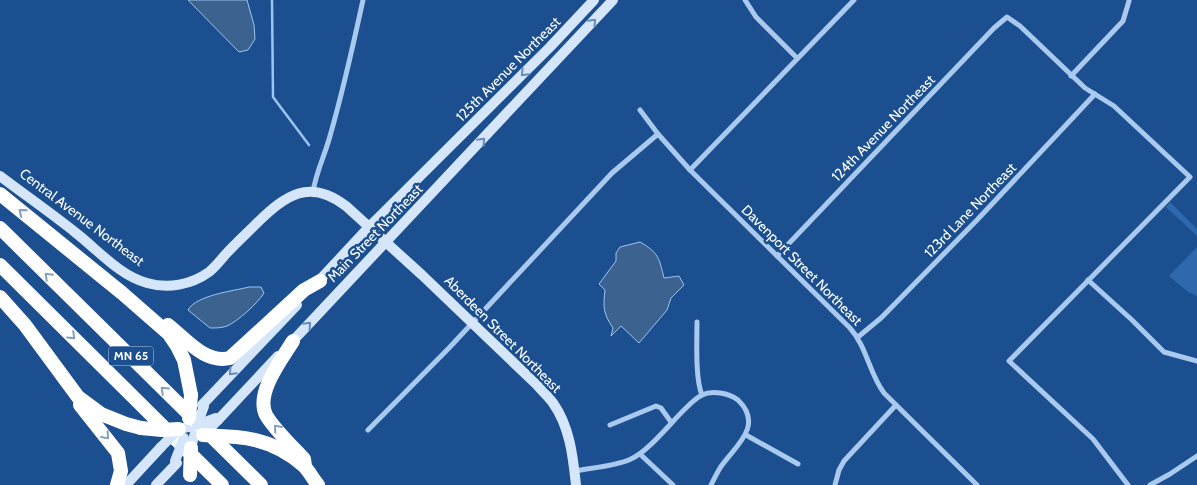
<svg xmlns="http://www.w3.org/2000/svg" width="1197" height="485" viewBox="0 0 1197 485" font-family="Cabin,sans-serif">
  <rect width="100%" height="100%" fill="#1b4f8f"/>
  <!-- green -->
  <g fill="#2e69ad">
    <path d="M1170,202L1197,229V236L1166,207Z"/>
    <path d="M1197,247V296L1188,292L1169,276Z"/>
  </g>
  <!-- water -->
  <g fill="#3c6290" stroke="#9cc4f0">
    <path d="M188,0H247L254,25L255,39L248,50L239,52Z"/>
    <path d="M640,242C659,253 659,258 664,278L679,276L684,285L671,298L667,310L639,343L621,326L611,336L613,328C603,313 603,307 605,290L599,284L616,261V253L620,247Z"/>
    <path d="M249,287H261L264,293C258,303 237,322 227,326C222,328 215,328 210,328L188,310C196,295 234,291 249,287Z"/>
  </g>
  <g fill="none" stroke-linecap="round" stroke-linejoin="round">
    <!-- stream -->
    <path stroke="#9cc4f0" stroke-width="2.5" d="M272,0L273,97L309,145"/>
    <!-- street -->
    <g stroke="#a9c9ee" stroke-width="5">
      <path d="M745,0L756,17L797,58"/>
      <path d="M1071,76L1123,21L1129,1"/>
      <path d="M640,110L658,134L690,170L850,328C867,347 869,373 884,393L977,485"/>
      <path d="M690,170L854,0"/>
      <path d="M313,192C316,172 325,155 330,136C343,91 353,46 363,0"/>
      <path d="M777,256L994,28L1007,17L1020,26L1085,88L1114,106L1190,177L1009,361L1093,439L1128,485"/>
      <path d="M1088,280L1132,320L1164,352L1197,361"/>
      <path d="M697,322C697,341 695,378 702,395"/>
      <path d="M858,337L881,318L977,220L1095,94"/>
      <path d="M610,425L656,406L661,408L671,422"/>
      <path d="M368,430L449,348L612,173L658,134"/>
      <path d="M746,435L798,464"/>
      <path d="M640,454L673,485"/>
      <path d="M575,471C590,468 617,466 631,459C649,451 671,422 687,407C691,403 696,398 702,395C712,390 729,393 738,400C765,426 734,447 720,468C717,473 714,479 711,485"/>
      <path d="M835,485L839,470L844,461L896,405"/>
      <path d="M1150,485L1170,474L1197,456"/>
    </g>
    <!-- secondary -->
    <g stroke="#d6e6fa" stroke-width="10">
      <path d="M0,176C25,195 51,213 76,233C98,250 120,276 147,283C168,289 191,285 209,272C215,267 220,261 225,255C235,244 246,234 257,223C286,195 309,178 346,206L422,275L537,385C542,391 548,396 553,403C570,427 573,457 576,485"/>
      <path d="M315,285L369,227L550,47L594,0"/>
      <path d="M289,345L613,0"/>
      <path d="M202,405L297,305"/>
      <path d="M218,420L278,356"/>
      <path d="M179,429L197,425L191,448"/>
      <path d="M126,485L161,447"/>
      <path d="M156,485L177,463"/>
    </g>
    <!-- highway -->
    <g stroke="#fff" stroke-width="14">
      <path d="M0,194L122,293L169,334L177,346L184,360L191,395"/>
      <path d="M0,228L261,485"/>
      <path d="M0,265L222,485"/>
      <path d="M0,297L25,325L78,397L101,414L126,424L141,428"/>
      <path d="M168,325C186,339 205,364 230,358L304,290L320,281"/>
      <path d="M293,341C282,359 255,393 266,415C273,428 293,447 304,459L305,466"/>
      <path d="M80,405L118,453L121,471L117,485"/>
      <path d="M236,437C261,439 285,449 304,466C309,471 313,479 318,485"/>
    </g>
    <!-- secondary-bridge -->
    <g stroke="#d6e6fa" stroke-width="10">
      <path d="M197,425L216,418"/>
      <path d="M197,425L204,406"/>
      <path d="M203,435L218,420"/>
      <path d="M161,447L179,429"/>
      <path d="M175,461L184,438"/>
    </g>
    <!-- highway-bridge -->
    <g stroke="#fff" stroke-width="14">
      <path d="M189,418L191,395"/>
      <path d="M141,428L162,430L179,429"/>
      <path d="M203,435L236,437"/>
      <path d="M190,475L191,448"/>
    </g>
  </g>
  <!-- one-way arrows -->
  <defs><path id="oneway-chevron" d="M-2-3.5L2.5 0L-2 3.5" fill="none" stroke-width="1.6" stroke-linecap="round" stroke-linejoin="round" transform="scale(1.25)"/></defs>
  <g stroke="#668bba">
    <use href="#oneway-chevron" transform="translate(593 22) rotate(-47)"/>
    <use href="#oneway-chevron" transform="translate(524 73) rotate(135)"/>
    <use href="#oneway-chevron" transform="translate(482 141) rotate(-47)"/>
    <use href="#oneway-chevron" transform="translate(308 325) rotate(-47)"/>
    <use href="#oneway-chevron" transform="translate(232 372) rotate(133)"/>
  </g>
  <g stroke="#829ec1">
    <use href="#oneway-chevron" transform="translate(22 212) rotate(-141)"/>
    <use href="#oneway-chevron" transform="translate(48 276) rotate(-135)"/>
    <use href="#oneway-chevron" transform="translate(72 336) rotate(44)"/>
    <use href="#oneway-chevron" transform="translate(164 390) rotate(-136)"/>
    <use href="#oneway-chevron" transform="translate(277 428) rotate(-131)"/>
    <use href="#oneway-chevron" transform="translate(106 436) rotate(49)"/>
  </g>
  <g text-anchor="middle" stroke-width="5" stroke-linejoin="round" paint-order="stroke">
    <!-- shield labels -->
    <rect fill="#1b4f8f" stroke="#bbcadd" stroke-width="1" x="108.5" y="346.5" width="45" height="19" rx="4"/>
    <g font-size="12" font-weight="bold" fill="#fff">
      <text x="131" y="360">MN 65</text>
    </g>
    <!-- street labels -->
    <g font-size="14" fill="#fff" stroke="#1b4f8f">
      <text transform="translate(508 69) rotate(-45)" y="5">125th Avenue Northeast</text>
      <text transform="translate(883 128) rotate(-46)" y="5">124th Avenue Northeast</text>
      <text transform="translate(970 210) rotate(-46)" y="5">123rd Lane Northeast</text>
      <text transform="translate(82 217) rotate(37)" y="5">Central Avenue Northeast</text>
      <text transform="translate(375 233) rotate(-46)" y="5">Main Street Northeast</text>
      <text transform="translate(802 265) rotate(45)" y="5">Davenport Street Northeast</text>
      <text transform="translate(503 334) rotate(45)" y="5">Aberdeen Street Northeast</text>
    </g>
  </g>
</svg>
